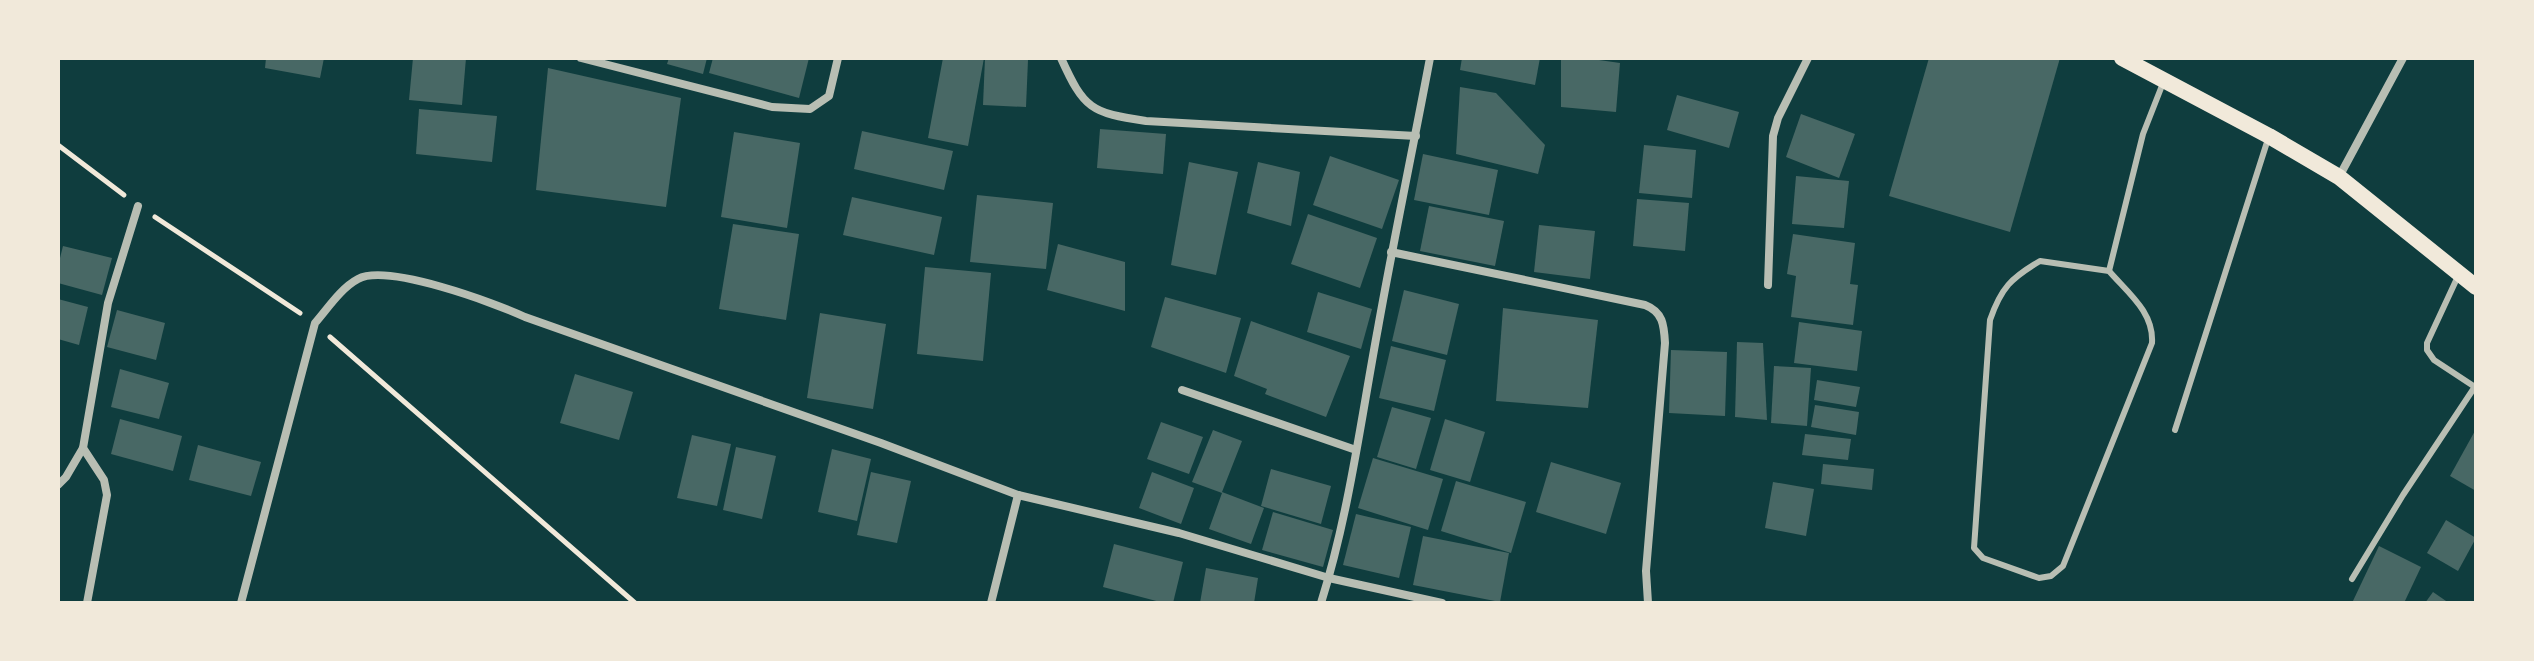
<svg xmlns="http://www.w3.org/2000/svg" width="2534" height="661" viewBox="0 0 2534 661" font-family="Commissioner,sans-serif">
  <rect width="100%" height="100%" fill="#0f3d3e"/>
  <!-- building -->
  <g fill="#486865">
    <path d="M266,58H324L320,78L265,68Z"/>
    <path d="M413,58H466L462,105L409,100Z"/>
    <path d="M669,58H707L703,74L667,64Z"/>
    <path d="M713,58H809L799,98L709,73Z"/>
    <path d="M943,58H984L968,146L928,138Z"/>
    <path d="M985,58H1021L1028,60L1026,107L983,105Z"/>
    <path d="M1462,58H1540L1535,85L1460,70Z"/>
    <path d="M1561,58H1585L1620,63L1616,112L1561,107Z"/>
    <path d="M1929,58H2060L2010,232L1889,196Z"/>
    <path d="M548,68L681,98L666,207L536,190Z"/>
    <path d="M1460,87L1496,93L1545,145L1538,174L1456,154Z"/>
    <path d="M1677,95L1739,112L1729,148L1667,130Z"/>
    <path d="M419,109L497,116L492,162L416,154Z"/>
    <path d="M1801,114L1855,134L1839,178L1786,157Z"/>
    <path d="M1100,129L1166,134L1163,174L1097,168Z"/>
    <path d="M862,131L953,151L944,190L854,169Z"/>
    <path d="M734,132L800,143L787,228L721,217Z"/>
    <path d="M1644,145L1696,150L1692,198L1639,193Z"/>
    <path d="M1423,154L1498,170L1489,215L1414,200Z"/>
    <path d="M1330,156L1399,180L1382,229L1313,205Z"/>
    <path d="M1189,162L1238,172L1216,275L1171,265Z"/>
    <path d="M1258,162L1300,172L1291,226L1247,213Z"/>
    <path d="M1796,176L1849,181L1844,228L1792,224Z"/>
    <path d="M977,195L1053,203L1046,269L970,262Z"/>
    <path d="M852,197L942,217L934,255L843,235Z"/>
    <path d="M1637,199L1689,203L1685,251L1633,246Z"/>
    <path d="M1429,206L1504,221L1495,266L1420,251Z"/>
    <path d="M1308,214L1377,238L1360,288L1291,264Z"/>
    <path d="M733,224L799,234L786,320L719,309Z"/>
    <path d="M1539,225L1595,231L1590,279L1534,272Z"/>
    <path d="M1793,234L1855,243L1850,284L1858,285L1853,325L1791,317L1796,276L1787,274Z"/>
    <path d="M1058,244L1125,262V311L1047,290Z"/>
    <path d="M63,246L112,258L102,295L58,283V266Z"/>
    <path d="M925,267L991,273L983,361L917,354Z"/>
    <path d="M1404,290L1459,304L1447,355L1392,341Z"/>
    <path d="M1318,292L1372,309L1361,349L1307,332Z"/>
    <path d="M1165,297L1241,318L1226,373L1151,347Z"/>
    <path d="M58,299L88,307L79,345L58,339Z"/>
    <path d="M1503,308L1598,320L1588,408L1496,401Z"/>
    <path d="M117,310L165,323L156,360L107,347Z"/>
    <path d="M820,313L886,324L873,409L807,398Z"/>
    <path d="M1251,321L1350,356L1326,417L1265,394L1267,389L1234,376Z"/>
    <path d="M1799,322L1862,331L1857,371L1794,363Z"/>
    <path d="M1737,342L1763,343L1767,420L1735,417Z"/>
    <path d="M1391,346L1446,360L1434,411L1379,398Z"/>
    <path d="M1671,350L1727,352L1725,416L1669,413Z"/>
    <path d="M1774,366L1811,368L1807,426L1771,423Z"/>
    <path d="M120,369L169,383L159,419L111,407Z"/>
    <path d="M575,374L633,392L619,440L560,423Z"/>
    <path d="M1817,380L1860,387L1856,407L1814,400Z"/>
    <path d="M1815,405L1859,412L1856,435L1811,427Z"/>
    <path d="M1392,407L1431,418L1416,469L1377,457Z"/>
    <path d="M120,419L182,436L173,471L111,454Z"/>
    <path d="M1445,419L1485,432L1470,482L1430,470Z"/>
    <path d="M1161,422L1203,437L1189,474L1147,459Z"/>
    <path d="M2476,429V491L2450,476Z"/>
    <path d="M1213,430L1242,441L1222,492L1264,508L1251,544L1209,529L1222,493L1192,482Z"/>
    <path d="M1805,434L1851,439L1848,460L1802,455Z"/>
    <path d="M692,435L731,444L717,506L677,498Z"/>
    <path d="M198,445L261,462L251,496L189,480Z"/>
    <path d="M736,447L776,456L762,519L723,510Z"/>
    <path d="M832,449L871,459L857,521L818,512Z"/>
    <path d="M1373,458L1443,479L1428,530L1358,508Z"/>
    <path d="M1551,462L1621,483L1606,534L1536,512Z"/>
    <path d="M1823,464L1874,469L1872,490L1821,484Z"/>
    <path d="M1271,469L1331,486L1321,524L1261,506Z"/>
    <path d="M871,472L911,481L897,543L857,535Z"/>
    <path d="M1152,472L1194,488L1181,524L1139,508Z"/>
    <path d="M1456,481L1526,502L1511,553L1441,531Z"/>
    <path d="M1773,482L1814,489L1806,536L1765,528Z"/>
    <path d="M1273,512L1333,530L1323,567L1262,550Z"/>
    <path d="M1356,514L1411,527L1399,578L1343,565Z"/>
    <path d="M2446,520L2476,538L2458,571L2427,553Z"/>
    <path d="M1423,536L1509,553L1500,602L1413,585Z"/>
    <path d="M1114,544L1183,562L1173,603H1164L1103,587Z"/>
    <path d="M2379,546L2421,567L2404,603H2352Z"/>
    <path d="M1206,568L1258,578L1254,603H1200Z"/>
    <path d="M2433,592L2449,603H2425Z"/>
  </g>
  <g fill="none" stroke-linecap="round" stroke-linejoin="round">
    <!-- path -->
    <g stroke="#f1e9da" stroke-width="5">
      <path d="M58,145L124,195"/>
      <path d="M155,217L300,313"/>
      <path d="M330,337L635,603"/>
    </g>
    <!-- service -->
    <g stroke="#b8beb3" stroke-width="6">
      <path d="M2040,261L2109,271C2128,293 2154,312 2152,343L2063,566L2051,576L2039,578L1983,558L1974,548L1990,320C2001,288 2011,278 2040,261Z"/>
      <path d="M2109,271L2143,134L2163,83"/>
      <path d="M2459,274L2427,343V350L2434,360L2475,387"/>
      <path d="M2175,430L2268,139"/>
      <path d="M2352,579L2403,495L2476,385"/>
    </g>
    <!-- minor -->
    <g stroke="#b8beb3" stroke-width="8">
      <path d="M581,58L772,107L810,109L829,96L838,58"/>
      <path d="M1061,58C1084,109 1091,113 1146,121L1416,136"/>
      <path d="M2339,177L2403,58"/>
      <path d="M1391,252L1645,305C1663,312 1664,325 1665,343L1646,571L1648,603"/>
      <path d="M1768,285L1773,136L1778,118L1808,58"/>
      <path d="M1182,390L1356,450"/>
      <path d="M58,485L66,477L83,448"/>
      <path d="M87,603L107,495L104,480L83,448L108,303L138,206"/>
      <path d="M241,603L315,323C328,308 341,288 358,279C387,263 495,303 525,317L881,443L1018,495L1179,533L1329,578L1442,603"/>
      <path d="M991,603L1018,495"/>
      <path d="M1321,603C1349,514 1361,419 1378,328C1394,238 1413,148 1430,58"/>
    </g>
    <!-- secondary -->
    <path stroke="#f1e9da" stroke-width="16" d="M2122,58L2269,136L2339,177L2476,287"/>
  </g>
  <!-- border -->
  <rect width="2534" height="661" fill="none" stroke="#f1e9da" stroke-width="120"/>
</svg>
